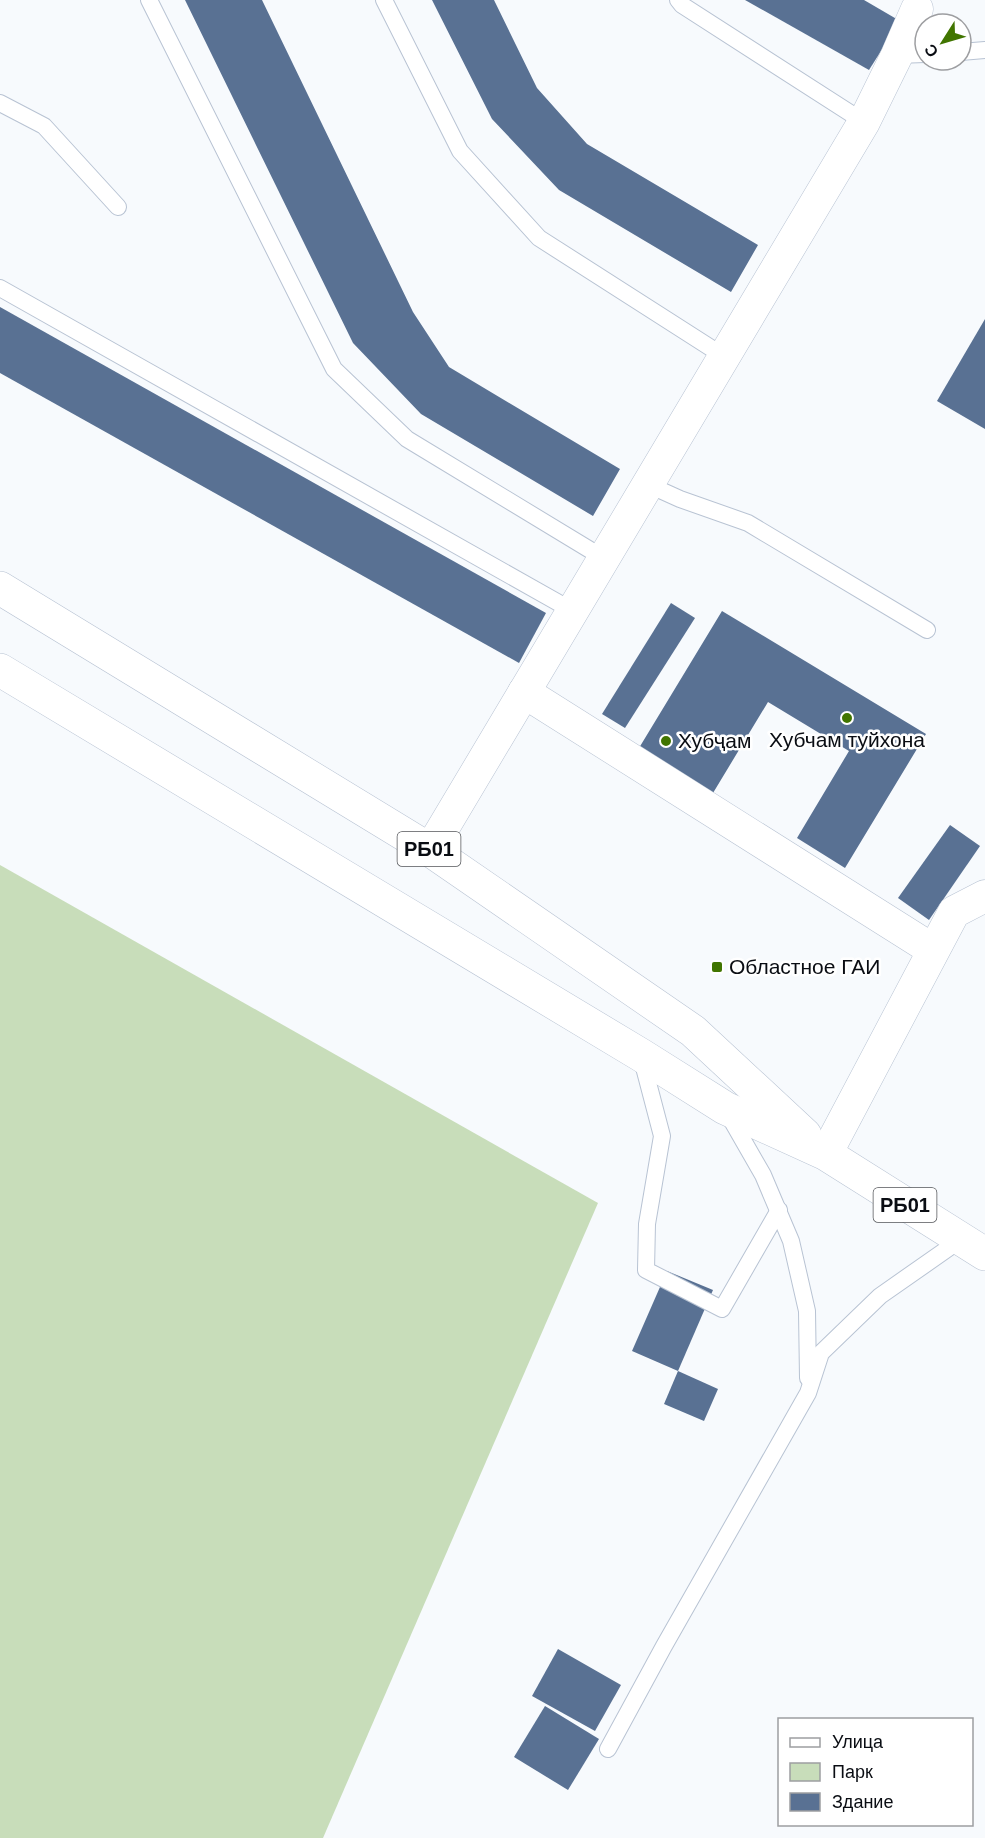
<svg xmlns="http://www.w3.org/2000/svg" width="985" height="1838" viewBox="0 0 985 1838" font-family="Arial,sans-serif">
  <rect width="100%" height="100%" fill="#f7fafd"/>
  <!-- green -->
  <path fill="#c8ddba" d="M0,865L598,1203L323,1838H0Z"/>
  <!-- building -->
  <g fill="#597193">
    <path d="M185,0H262L413,312L449,367L620,469L593,516L421,414L353,343Z"/>
    <path d="M432,0H494L537,88L587,144L758,245L731,292L559,190L492,119Z"/>
    <path d="M745,0H864L900,21L869,70Z"/>
    <path d="M0,307L546,613L519,663L0,373Z"/>
    <path d="M985,319V429L937,401Z"/>
    <path d="M671,603L695,618L625,728L602,714Z"/>
    <path d="M722,611L926,734L845,868L797,838L849,751L768,702L713,793L639,748Z"/>
    <path d="M950,825L980,846L929,920L898,898Z"/>
    <path d="M667,1271L713,1290L678,1371L632,1351Z"/>
    <path d="M678,1371L718,1389L704,1421L664,1404Z"/>
    <path d="M558,1649L621,1685L595,1731L532,1696Z"/>
    <path d="M545,1706L599,1739L568,1790L514,1757Z"/>
  </g>
  <g fill="none" stroke-linecap="round" stroke-linejoin="round">
    <defs>
      <g id="service">
        <path d="M149,0L334,369L407,439L605,559"/>
        <path d="M384,0L460,151L539,238L725,357"/>
        <path d="M678,0L682,5L864,122"/>
        <path d="M961,52L985,50"/>
        <path d="M897,55L925,54"/>
        <path d="M0,103L44,126L118,207"/>
        <path d="M0,288L573,611"/>
        <path d="M649,485L680,499L748,523L927,630"/>
        <path d="M641,1056L662,1136L647,1224L646,1270L722,1309L779,1210"/>
        <path d="M728,1114L763,1175L791,1241L807,1311L808,1378"/>
        <path d="M608,1749L664,1646L808,1393L821,1353L880,1296L960,1240"/>
      </g>
      <g id="minor">
        <path d="M524,692L933,950"/>
        <path d="M430,850L864,122L897,55L917,9"/>
        <path d="M826,1154L954,912L985,896"/>
      </g>
      <g id="trunk">
        <path d="M0,588L430,850L693,1031L805,1135"/>
        <path d="M0,670L641,1055L725,1108L826,1154L985,1254"/>
      </g>
    </defs>
    <!-- service casing -->
    <use href="#service" stroke="#b8c3d3" stroke-width="18"/>
    <!-- minor casing -->
    <use href="#minor" stroke="#b8c3d3" stroke-width="33"/>
    <!-- trunk casing -->
    <use href="#trunk" stroke="#b8c3d3" stroke-width="34"/>
    <!-- service -->
    <use href="#service" stroke="#fff" stroke-width="16"/>
    <!-- minor -->
    <use href="#minor" stroke="#fff" stroke-width="32"/>
    <!-- trunk -->
    <use href="#trunk" stroke="#fff" stroke-width="33"/>
  </g>
  <!-- markers -->
  <g fill="#417500" stroke="#fff" stroke-width="2">
    <circle cx="847" cy="718" r="6"/>
    <circle cx="666" cy="741" r="6"/>
    <rect x="711" y="961" width="12" height="12" rx="3"/>
  </g>
  <g text-anchor="middle" stroke-width="5" stroke-linejoin="round" paint-order="stroke">
    <!-- shield labels -->
    <g fill="#fff" stroke="#54565a" stroke-width="1.5">
      <rect x="397.5" y="832" width="63" height="34" rx="4.5"/>
      <rect x="873.5" y="1188" width="63" height="34" rx="4.5"/>
    </g>
    <g font-size="20" font-weight="bold" fill="#0a0d13">
      <text x="429" y="856">РБ01</text>
      <text x="905" y="1212">РБ01</text>
    </g>
    <!-- poi labels -->
    <g font-size="21" fill="#0a0d13" stroke="#fff" text-anchor="start">
      <text x="847" y="747" text-anchor="middle">Хубчам туйхона</text>
      <text x="678" y="748">Хубҷам</text>
      <text x="729" y="974">Областное ГАИ</text>
    </g>
  </g>
  <!-- legend -->
  <rect x="778" y="1718" width="195" height="108" fill="#ffffff" stroke="#9d9ea1" stroke-width="1.5"/>
  <rect x="790" y="1738" width="30" height="9" fill="#ffffff" stroke="#9d9ea1" stroke-width="1.5"/>
  <text x="832" y="1748" font-size="18" fill="#0a0d13">Улица</text>
  <rect x="790" y="1763" width="30" height="18" fill="#c8ddba" stroke="#9d9ea1" stroke-width="1.5"/>
  <text x="832" y="1778" font-size="18" fill="#0a0d13">Парк</text>
  <rect x="790" y="1793" width="30" height="18" fill="#597193" stroke="#9d9ea1" stroke-width="1.5"/>
  <text x="832" y="1808" font-size="18" fill="#0a0d13">Здание</text>
  <!-- north arrow -->
  <g transform="translate(943 42) rotate(233)"><circle r="28" fill="#ffffff" stroke="#9d9ea1" stroke-width="1.5"/>
  <path d="M0-4.5L10 22L0 15L-10 22Z" fill="#417500"/>
  <text y="-9" font-size="16" font-weight="bold" text-anchor="middle" fill="#0a0d13">С</text>
  </g>
</svg>
